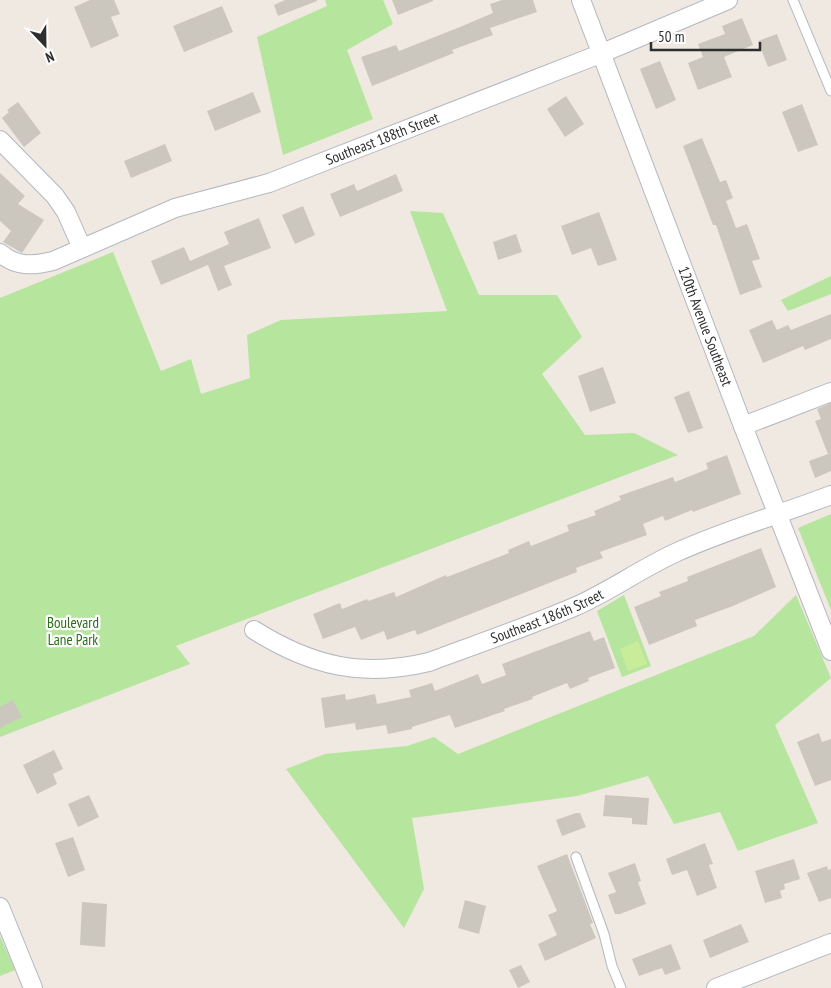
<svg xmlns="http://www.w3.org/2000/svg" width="831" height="988" viewBox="0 0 831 988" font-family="'PT Sans Narrow',sans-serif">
  <rect width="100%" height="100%" fill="#efe9e1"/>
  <!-- green -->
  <g fill="#b6e59e">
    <path d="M325,0H383L393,24L347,50L373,119L283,155L257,37L327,6Z"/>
    <path d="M410,211L443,213L479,295H557L582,337L542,374L585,435L634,433L678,455L176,646L190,664L0,737V298L113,252L161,371L191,359L201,394L250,378L247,335L281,320L447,311Z"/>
    <path d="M831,276V294L788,311L781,300Z"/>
    <path d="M831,514V610L798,528Z"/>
    <path d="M624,595L651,666L622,677L597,611Z"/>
    <path d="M796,595L831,678L775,725L818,823L738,851L720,812L674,824L648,776L577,796L412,818L424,889L404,928L286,769L325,754L407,746L434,737L458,754L754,636Z"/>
    <path d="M0,936L15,970L0,976Z"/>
  </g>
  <!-- pitch -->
  <path fill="#c9ec9a" d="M638,641L647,664L628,671L620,649Z"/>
  <!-- building -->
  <g fill="#cbc7bf">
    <path d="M90,0H114L120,14L111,17L119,36L91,48L74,7Z"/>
    <path d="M285,0H317V1L278,16L274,5Z"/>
    <path d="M392,0H433V1L398,15Z"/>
    <path d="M502,0H533L537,12L490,28L493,35L452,50L454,53L372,86L361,57L396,45L399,51L460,27L493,13L490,4Z"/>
    <path d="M222,6L233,32L184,52L173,26Z"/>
    <path d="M742,18L753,45L724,57L732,77L698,90L688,63L703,57L698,44L725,34L722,26Z"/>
    <path d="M777,34L787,60L768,67L758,41Z"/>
    <path d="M660,61L676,100L656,109L640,69Z"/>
    <path d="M253,92L261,112L215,131L207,111Z"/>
    <path d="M566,96L584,124L565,137L547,109Z"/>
    <path d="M18,102L41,133L24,147L2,118L9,112L7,110Z"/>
    <path d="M802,104L818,145L798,152L782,112Z"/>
    <path d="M702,138L720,182L726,180L733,198L726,201L736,228L747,224L760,259L752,261L762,287L740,295L716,225H713L683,146Z"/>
    <path d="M165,144L172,161L131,178L124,161Z"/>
    <path d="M0,173L25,196L18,204L44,220L22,253L3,242L11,231L0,221Z"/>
    <path d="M396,174L403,191L340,217L330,194L354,184L357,191Z"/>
    <path d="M303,206L315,235L295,244L282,215Z"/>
    <path d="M599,212L617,260L598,266L591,248L572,255L561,226Z"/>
    <path d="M259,218L271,248L224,266L232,285L218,291L208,265L161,285L151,261L184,247L190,261L229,244L224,232Z"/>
    <path d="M516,234L522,252L498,260L493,242Z"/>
    <path d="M831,314V339L805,350L803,346L763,363L749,330L772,320L777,330L788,325L791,330Z"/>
    <path d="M603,367L616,403L590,412L578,376Z"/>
    <path d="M689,391L703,428L688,433L674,397Z"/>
    <path d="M831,403V471L815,478L809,461L828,454L815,421L821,419L817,409Z"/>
    <path d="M727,455L741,494L693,512L692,510L665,521L663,516L643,524L647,535L600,552L603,558L576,568L577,572L417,635L415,630L387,640L384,631L361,640L355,627L323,639L313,614L340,603L342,609L367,599L368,601L394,592L396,597L446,575L447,577L509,553L508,550L529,541L531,546L569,531L567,525L596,515L594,511L621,500L619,496L673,477L675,482L708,469L706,463Z"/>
    <path d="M761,548L776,587L733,606L695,620L697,626L649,645L634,607L661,596L659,592L688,581L687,577Z"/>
    <path d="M590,631L594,641L604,637L615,668L588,678L589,681L570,689L567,683L532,697L533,699L504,709L505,711L455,728L450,715L412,727V729L388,734L386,725L356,730L355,723L325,728L321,698L345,694L346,700L375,694L377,704L411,697L409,690L432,683L435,691L478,674L482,684L506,675L502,664Z"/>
    <path d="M13,700L22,717L0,728V707Z"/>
    <path d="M819,733L822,742L831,739V780L815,786L797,742Z"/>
    <path d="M54,750L63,769L53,774L57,784L37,794L23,765Z"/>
    <path d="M89,795L99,817L78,827L68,804Z"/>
    <path d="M605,795L649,798L647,825L632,824V818L603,816Z"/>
    <path d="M576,813H580L586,827L562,836L556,820Z"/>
    <path d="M73,837L85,870L68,877L55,843Z"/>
    <path d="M705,843L713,864L709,865L717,888L697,896L687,870L672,875L666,859Z"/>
    <path d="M567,854L593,923L590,924L596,938L545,961L538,944L557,935L548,915L557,911L537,866Z"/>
    <path d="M794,859L800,879L784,884L785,889L780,891L782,898L765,903L755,871Z"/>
    <path d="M635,863L641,881L638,882L646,904L620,914H615L608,895L616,892L608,873Z"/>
    <path d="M827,866L828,870L831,869V898L819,902L807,873Z"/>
    <path d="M465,900L486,906L479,934L458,928Z"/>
    <path d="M82,902L107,904L105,947L80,945Z"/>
    <path d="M741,924L749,942L710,958L703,940Z"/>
    <path d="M671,944L681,969L665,975L662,968L639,976L632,959Z"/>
    <path d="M521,965L530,982L518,988L509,970Z"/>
  </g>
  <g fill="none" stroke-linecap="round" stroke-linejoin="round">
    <defs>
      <g id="service">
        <path d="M793,0L831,91"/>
        <path d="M576,857L604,934L612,966L621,988"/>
      </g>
      <g id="minor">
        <path id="s1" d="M581,0L743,426L831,651"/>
        <path d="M0,140L55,196L66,212L82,248"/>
        <path id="s2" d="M0,253C16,267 33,266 53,261L175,208L269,183L600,54L728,0"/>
        <path d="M743,426L831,392"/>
        <path id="s3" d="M254,630C311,666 362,678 429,662C477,644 527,627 574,607C609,592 640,569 675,553C725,530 779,515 831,495"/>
        <path d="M0,907L33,988"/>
        <path d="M716,988L831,943"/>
      </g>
    </defs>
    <!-- service casing -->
    <use href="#service" stroke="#b4b7c1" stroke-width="11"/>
    <!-- minor casing -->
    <use href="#minor" stroke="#b4b7c1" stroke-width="20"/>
    <!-- service -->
    <use href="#service" stroke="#fff" stroke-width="9"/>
    <!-- minor -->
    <use href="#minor" stroke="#fff" stroke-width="18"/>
  </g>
  <g text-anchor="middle" stroke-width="4.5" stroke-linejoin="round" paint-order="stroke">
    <!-- street labels -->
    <g font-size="15" fill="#2e2e2e" stroke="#fff">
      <text dy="5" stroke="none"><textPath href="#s2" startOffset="408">Southeast 188th Street</textPath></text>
      <text dy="5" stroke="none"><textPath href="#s1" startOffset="349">120th Avenue Southeast</textPath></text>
      <text dy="5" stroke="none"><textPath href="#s3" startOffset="310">Southeast 186th Street</textPath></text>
    </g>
    <!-- park labels -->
    <g font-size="15" fill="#2c6e1b" stroke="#fff">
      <text x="73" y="628">Boulevard<tspan x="73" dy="17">Lane Park</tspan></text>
    </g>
  </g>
  <!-- north arrow -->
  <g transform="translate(45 45) rotate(158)" stroke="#ffffff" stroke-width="4" paint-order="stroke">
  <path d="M0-4L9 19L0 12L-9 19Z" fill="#2e2e2e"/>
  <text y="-8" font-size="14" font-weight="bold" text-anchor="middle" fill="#2e2e2e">N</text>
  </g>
  <!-- scale -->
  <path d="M651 42v8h109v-8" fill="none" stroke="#2e2e2e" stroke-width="2.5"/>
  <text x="658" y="42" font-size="15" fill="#2e2e2e" stroke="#ffffff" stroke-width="4" paint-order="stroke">50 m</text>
</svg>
